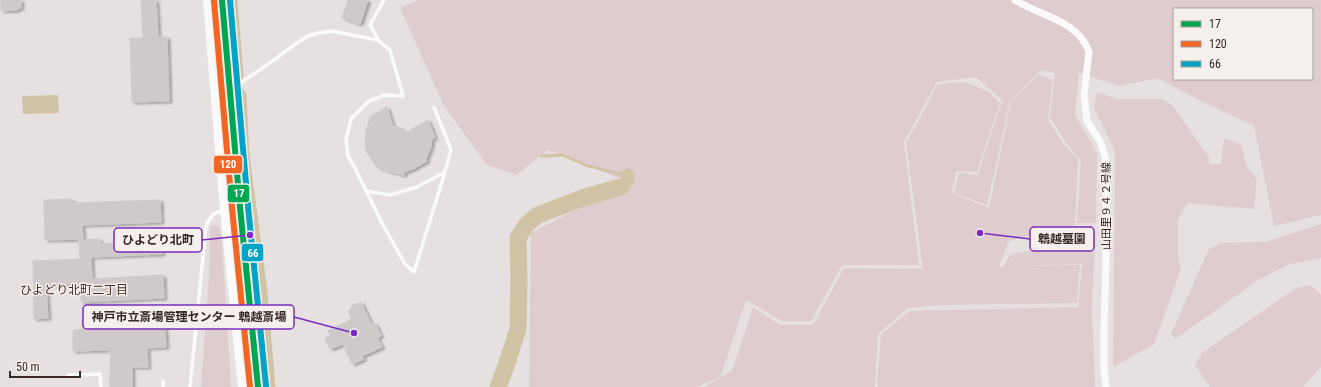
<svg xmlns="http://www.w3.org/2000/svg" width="1321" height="387" viewBox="0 0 1321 387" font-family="'Roboto Condensed','Noto Sans JP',sans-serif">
  <defs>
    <filter id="shadow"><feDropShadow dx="3" dy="2" stdDeviation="1" flood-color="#0004"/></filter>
  </defs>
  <rect width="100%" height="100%" fill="#e6e1e0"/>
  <!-- green -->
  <g fill="#deccce" fill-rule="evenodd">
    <path d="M418,0H1321V215L1274,226L1254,126L1199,100L1158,78L1119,86L1079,73L1075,115L1097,153L1096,223H1077L1081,161L1064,140L1050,117L1055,73L1041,70L1010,102L987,205L954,193L959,173L978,175L1002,100L976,77L937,82L904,142L919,265H842L811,321H782L746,300L721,376L697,387H529L531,233L629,182L548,150L516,175L487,165L444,106L400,8ZM1174,9H1312V79H1174Z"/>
    <path d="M1038,75L1053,79L1048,120L1063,143L1078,159L1075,225L1009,241L999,267H1003L1011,254L1079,243L1095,242L1092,308L1095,387H878L877,382L881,334L910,311L1078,307L1082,264L1005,266L1080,265L1077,303L941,305L908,308L878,334L875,387H704L732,371L753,307L780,325H813L844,268L923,269L906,143L938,84L965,82L989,92L1000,103L977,172L956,171L952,193L989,208L1011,102Z"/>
    <path d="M1097,92L1118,99H1161L1172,105L1209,157V164H1221L1224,139C1247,143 1241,148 1247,166C1249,171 1254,175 1257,179L1254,209L1187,203L1178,220V256L1181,269L1154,344L1113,367L1115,151L1094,108Z"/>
    <path d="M1321,224V258L1290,264L1260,279L1175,339L1171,334L1209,249L1220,243L1265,242Z"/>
    <path d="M213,225H216L220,229L222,242L231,387H201L209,275L210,232V228Z"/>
    <path d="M1311,285L1321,295V367L1303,387H1210L1195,365L1202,353L1296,288Z"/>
  </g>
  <!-- water -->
  <g fill="#d0c3a6">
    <path d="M58,95L59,113L23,114L22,96Z"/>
    <path d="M627,168C634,169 635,175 634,182L629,188H621L620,173Z"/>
  </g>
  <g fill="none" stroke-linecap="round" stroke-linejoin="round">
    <!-- stream -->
    <path stroke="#d0c3a6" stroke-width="3" d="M542,156L563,155L585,165L620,174"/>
    <!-- river -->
    <g stroke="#d0c3a6" stroke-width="17">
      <path d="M229,0L235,75"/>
      <path d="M238,96L241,155L259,292L267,387"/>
      <path d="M498,387L506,366L518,329L519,281L518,238L527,224L538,215L585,197L621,187"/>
    </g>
  </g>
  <!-- building -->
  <g fill="#cfcac9" stroke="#cecac9" filter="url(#shadow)">
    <path d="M1,0H21V8L17,9V10L1,11Z"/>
    <path d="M141,0H156L158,37H167L169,101L132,102L130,38H143Z"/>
    <path d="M348,0H368L360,24L342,18Z"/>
    <path d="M387,107L393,127L401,128L405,133L428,120L435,138H432L431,147L426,159L427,161L413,169L404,172V175L388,171L376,166L366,151L365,145L366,130L371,116Z"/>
    <path d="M72,199V203L160,200L161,222L82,225L83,239L45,240L44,200Z"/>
    <path d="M149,237H161L162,254L91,257L92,279L163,275L164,298L81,302V284L46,285L48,318L34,319L33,261L80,259L79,240L100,239V244L149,242Z"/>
    <path d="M361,302L371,324L375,323L381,336L377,337L382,347L362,356L364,359L352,364L343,344L330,349L325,338L330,336L328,331L352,319L348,311L352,309L351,306Z"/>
    <path d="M164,316L166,347L147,348L148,367H132V387H110L109,375H111L110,350L73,351V330L82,329V319Z"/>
  </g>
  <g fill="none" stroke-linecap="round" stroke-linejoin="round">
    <!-- lane -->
    <g stroke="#fbfafa" stroke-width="3.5">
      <path d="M378,39L370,25L384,0"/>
      <path d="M232,89L274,60L294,45L308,36L318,33L331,31L378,40L390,50L403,96L386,95L369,101L351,119L346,139L348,156L355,168L383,225L405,264L414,272L445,172L451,150L434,107"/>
      <path d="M366,191L390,195L417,187L445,172"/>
      <path d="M68,375L100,374L101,387"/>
      <path d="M163,381V387"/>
      <path d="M190,387L206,226L213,214L225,210L238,208"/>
    </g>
    <!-- street -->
    <path stroke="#fbfafa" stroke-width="7" d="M1015,0C1040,16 1078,20 1089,52L1084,95L1087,121L1100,141L1106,159V265L1104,327V369L1106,387"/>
    <!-- secondary -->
    <g stroke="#fbfafa" stroke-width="10">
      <path d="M208,0L225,210L243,387"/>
      <path d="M222,0L240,207L258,387"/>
    </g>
    <defs>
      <path id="bus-1" d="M222,0L240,207L258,387"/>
      <path id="bus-2" d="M214,1L232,208L250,387"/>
      <path id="bus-3" d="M230,0L248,206L266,386"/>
    </defs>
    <!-- bus-1 casing -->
    <use href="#bus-1" stroke="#f5efee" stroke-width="9"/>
    <!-- bus-2 casing -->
    <use href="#bus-2" stroke="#f5efee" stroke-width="9"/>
    <!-- bus-3 casing -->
    <use href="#bus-3" stroke="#f5efee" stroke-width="9"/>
    <!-- bus-1 -->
    <use href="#bus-1" stroke="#00a651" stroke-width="6"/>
    <!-- bus-2 -->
    <use href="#bus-2" stroke="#f26522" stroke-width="6"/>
    <!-- bus-3 -->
    <use href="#bus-3" stroke="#03a3c5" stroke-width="6"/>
  </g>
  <g text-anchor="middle" stroke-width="3" stroke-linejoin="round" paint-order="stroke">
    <!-- street labels -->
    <g font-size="11" fill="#352822" stroke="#f5efee">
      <text transform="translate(1106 206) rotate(-90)" y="4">山田里９４２号線</text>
    </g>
    <!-- neighbourhood labels -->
    <g font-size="12" fill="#452c21" stroke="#f5efee">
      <text x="74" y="294">ひよどり北町二丁目</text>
    </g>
  </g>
  <!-- callouts -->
  <path fill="none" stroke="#7b2cbf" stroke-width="1.5" d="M980 233L1030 239M250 235L202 240M354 333L294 317"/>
  <g fill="#7b2cbf" stroke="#f5efee" stroke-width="1.5">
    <circle cx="980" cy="233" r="4"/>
    <circle cx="250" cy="235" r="4"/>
    <circle cx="354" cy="333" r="4"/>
  </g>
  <g fill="#f5efee" stroke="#7b2cbf" stroke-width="1.5">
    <rect x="1030" y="227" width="64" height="24" rx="4"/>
    <rect x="114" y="228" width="88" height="24" rx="4"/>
    <rect x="83" y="305" width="211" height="24" rx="4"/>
  </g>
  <g font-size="12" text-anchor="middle" font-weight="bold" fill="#352822">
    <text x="1062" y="243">鵯越墓園</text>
    <text x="158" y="244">ひよどり北町</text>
    <text x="189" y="321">神戸市立斎場管理センター 鵯越斎場</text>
  </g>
  <g stroke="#f5efee" stroke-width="1.5">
    <rect x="213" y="155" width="30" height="19" rx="4" fill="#f26522"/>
    <rect x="227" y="184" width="23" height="19" rx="4" fill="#00a651"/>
    <rect x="241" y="243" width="23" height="19" rx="4" fill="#03a3c5"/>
  </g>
  <g font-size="11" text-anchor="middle" font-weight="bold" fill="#fff">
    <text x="228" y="168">120</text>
    <text x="239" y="197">17</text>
    <text x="253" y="257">66</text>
  </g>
  <!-- legend -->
  <rect x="1173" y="8" width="140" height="72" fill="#f5efee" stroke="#a89f9c"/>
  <rect x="1181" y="21" width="20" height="6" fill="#00a651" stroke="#a89f9c"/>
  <text x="1209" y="28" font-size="12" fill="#352822">17</text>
  <rect x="1181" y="41" width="20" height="6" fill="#f26522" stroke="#a89f9c"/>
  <text x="1209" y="48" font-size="12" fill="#352822">120</text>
  <rect x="1181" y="61" width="20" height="6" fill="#03a3c5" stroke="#a89f9c"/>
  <text x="1209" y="68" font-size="12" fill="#352822">66</text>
  <!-- scale -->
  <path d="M10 371v6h70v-6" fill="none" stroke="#352822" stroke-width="2"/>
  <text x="16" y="371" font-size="12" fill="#352822" stroke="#f5efee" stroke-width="3" paint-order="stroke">50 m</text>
</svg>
